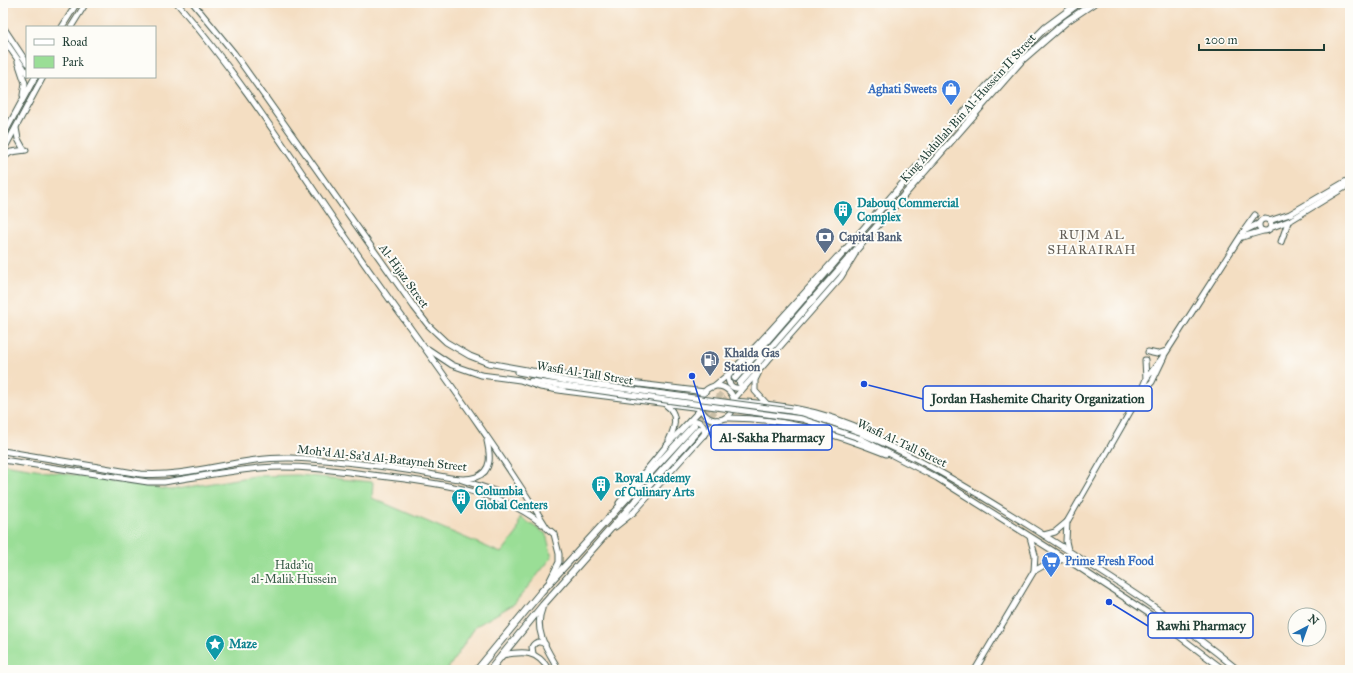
<svg xmlns="http://www.w3.org/2000/svg" width="1353" height="673" viewBox="0 0 1353 673" font-family="'IM FELL Great Primer',serif">
  <rect width="100%" height="100%" fill="#fdfcf7"/>
  <filter id="ink" filterUnits="userSpaceOnUse"><feTurbulence type="fractalNoise" baseFrequency=".025" numOctaves="2"/><feDisplacementMap in="SourceGraphic" scale="8" xChannelSelector="R" yChannelSelector="G"/><feConvolveMatrix kernelMatrix="1 2 1 2 8 2 1 2 1" color-interpolation-filters="sRGB"/></filter>
  <filter id="wash" filterUnits="userSpaceOnUse"><feTurbulence type="fractalNoise" baseFrequency=".012" numOctaves="4" result="noise"/><feDisplacementMap in="SourceGraphic" scale="16" xChannelSelector="R" yChannelSelector="G"/><feGaussianBlur stdDeviation="0.9" result="paint"/><feColorMatrix in="noise" values="0 0 0 0 0 0 0 0 0 0 0 0 0 0 0 0 0 1.4 0 .05"/><feComposite in="paint" operator="in"/></filter>
  <g filter="url(#wash)">
    <rect width="100%" height="100%" fill="#f4dec2"/>
    <!-- park -->
    <path fill="#9ade96" stroke="#5c8e65" d="M3,464L171,490L254,476L298,475L373,482L372,498L501,553L517,533L520,517L546,534L552,557L514,604L476,626L447,670H3Z"/>
  </g>
  <g filter="url(#ink)">
    <g fill="none" stroke-linecap="round" stroke-linejoin="round">
      <!-- highway-tunnel -->
      <g stroke="#c9bea6" stroke-width="6" stroke-dasharray="6 3" stroke-linecap="butt">
        <path d="M694,425L735,378"/>
        <path d="M699,429L739,384"/>
      </g>
      <defs>
        <g id="secondary">
          <path d="M177,3C250,88 308,185 373,276C432,359 493,441 547,528L554,534L559,554V562L550,580"/>
          <path d="M193,3L234,53L414,307L428,325L446,342L470,356L488,363L532,371L705,392"/>
          <path d="M3,27L27,63"/>
          <path d="M62,27L77,3"/>
          <path d="M71,27L86,3"/>
          <path d="M3,38L27,73"/>
          <path d="M18,62L25,83L23,95"/>
          <path d="M16,128L18,139L24,150"/>
          <path d="M3,136L35,77"/>
          <path d="M3,151L43,77"/>
          <path d="M3,158L11,152L26,150"/>
          <circle cx="1265" cy="225" r="6"/>
          <path d="M1269,221L1290,214L1350,179"/>
          <path d="M1270,228L1291,220L1350,184"/>
          <path d="M1245,229L1255,215"/>
          <path d="M1242,237L1263,231"/>
          <path d="M1281,242L1288,222"/>
          <path d="M428,349L452,365L481,375L520,380L540,387L565,391L701,408"/>
          <path d="M1148,352L1157,354L1166,351"/>
          <path d="M1145,360L1146,379"/>
          <path d="M518,372L567,381"/>
          <path d="M729,374C726,384 733,391 743,387"/>
          <path d="M758,374L755,380V391L766,403"/>
          <path d="M531,381L566,386"/>
          <circle cx="717" cy="403" r="17"/>
          <path d="M713,387L730,373L758,344L837,257"/>
          <path d="M1142,392L1152,382L1164,357"/>
          <path d="M733,400L841,277L855,254"/>
          <path d="M734,401C792,405 840,414 890,444"/>
          <path d="M666,405C679,414 675,428 669,440"/>
          <path d="M791,411C883,432 964,485 1042,534C1110,577 1177,619 1238,670"/>
          <path d="M725,418C782,417 834,433 886,454"/>
          <path d="M690,421C699,419 706,425 704,435"/>
          <path d="M859,438L937,478L1066,559L1151,615L1224,670"/>
          <path d="M3,451L140,474C190,478 239,457 290,458C331,459 373,465 413,471C430,473 460,483 476,477C493,471 490,454 487,441"/>
          <path d="M3,460L148,482H164C196,477 228,471 260,468C297,465 335,470 372,475C424,481 501,489 542,524"/>
          <path d="M462,480L495,491L496,496L493,499"/>
          <path d="M619,503L667,445L701,409"/>
          <path d="M1067,522L1066,541L1068,550"/>
          <path d="M615,527L634,512L717,420"/>
          <path d="M1044,535L1055,532L1067,522L1138,398L1146,379L1165,354L1244,231L1258,224"/>
          <path d="M1030,537L1035,555L1034,571"/>
          <path d="M542,609C533,631 548,651 559,670"/>
          <path d="M533,654L532,647C535,641 540,641 545,644"/>
          <path d="M502,655C524,651 537,650 549,670"/>
          <path d="M975,670L1034,571L1050,562L1066,559"/>
        </g>
        <g id="highway">
          <path d="M735,378L986,87L1045,28L1079,3"/>
          <path d="M740,383L1021,61L1067,21L1094,3"/>
          <path d="M477,670L541,592L694,425"/>
          <path d="M490,670L543,605L699,429"/>
        </g>
      </defs>
      <!-- secondary casing -->
      <use href="#secondary" stroke="#3f5549" stroke-width="7"/>
      <!-- highway casing -->
      <use href="#highway" stroke="#3f5549" stroke-width="8"/>
      <!-- secondary -->
      <use href="#secondary" stroke="#fff" stroke-width="5"/>
      <!-- highway -->
      <use href="#highway" stroke="#fff" stroke-width="6"/>
      <defs>
        <g id="secondary-bridge">
          <path d="M567,381L791,411"/>
          <path d="M566,386L802,419L859,438"/>
        </g>
      </defs>
      <!-- secondary-bridge casing -->
      <use href="#secondary-bridge" stroke="#3f5549" stroke-width="7" stroke-linecap="butt"/>
      <!-- secondary-bridge -->
      <use href="#secondary-bridge" stroke="#fff" stroke-width="5"/>
    </g>
  </g>
  <!-- icons -->
  <defs>
    <symbol id="shop-pin" viewBox="-11 -11 22 30"><path d="M0 17L-7.5 6A9.5 9.5 0 1 1 7.5 6Z" fill="#3f7fe0" stroke="#fdfcf7"/><path d="M-5-2.5h2.3a2.7 3.5 0 0 1 5.4 0H5L5.5 6h-11ZM-1.5-2.5h3a1.5 2.3 0 0 0-3 0Z" fill="#fff"/></symbol>
    <symbol id="building-pin" viewBox="-11 -11 22 30"><path d="M0 17L-7.5 6A9.5 9.5 0 1 1 7.5 6Z" fill="#0f9aa8" stroke="#fdfcf7"/><path d="M-4-6H4V6H1V3H-1V6H-4ZM-2.5-4.3h1.7v1.8h-1.7ZM.8-4.3h1.7v1.8H.8ZM-2.5-1h1.7V.8h-1.7ZM.8-1h1.7V.8H.8Z" fill="#fff"/></symbol>
    <symbol id="bank-pin" viewBox="-11 -11 22 30"><path d="M0 17L-7.5 6A9.5 9.5 0 1 1 7.5 6Z" fill="#5c6f8a" stroke="#fdfcf7"/><path d="M-6-4H6V4H-6ZM0-2.3a2.3 2.3 0 1 0 0 4.6a2.3 2.3 0 1 0 0-4.6Z" fill="#fff"/></symbol>
    <symbol id="fuel-pin" viewBox="-11 -11 22 30"><path d="M0 17L-7.5 6A9.5 9.5 0 1 1 7.5 6Z" fill="#5c6f8a" stroke="#fdfcf7"/><path d="M-5.5-6h7V0h2V4h1.3V-2.5L3-4.5l.8-.8L6-3V5H2.5V1h-1V6h-7ZM-4.2-4.7v3.2H.2V-4.7Z" fill="#fff"/></symbol>
    <symbol id="supermarket-pin" viewBox="-11 -11 22 30"><path d="M0 17L-7.5 6A9.5 9.5 0 1 1 7.5 6Z" fill="#3f7fe0" stroke="#fdfcf7"/><path d="M-6-5.5h2.5l.6 2H6L4.5 2H-2.5L-4.4-4H-6ZM-1.5 3.2a1.3 1.3 0 1 0 .1 0ZM3 3.2a1.3 1.3 0 1 0 .1 0Z" fill="#fff"/></symbol>
    <symbol id="sight-pin" viewBox="-11 -11 22 30"><path d="M0 17L-7.5 6A9.5 9.5 0 1 1 7.5 6Z" fill="#0f9aa8" stroke="#fdfcf7"/><path d="M0-6L1.8-2.2L6-1.7L2.9 1.2L3.7 5.4L0 3.3L-3.7 5.4L-2.9 1.2L-6-1.7L-1.8-2.2Z" fill="#fff"/></symbol>
  </defs>
  <g fill-rule="evenodd">
    <use href="#shop-pin" x="940" y="78" width="22" height="30"/>
    <use href="#building-pin" x="832" y="199" width="22" height="30"/>
    <use href="#bank-pin" x="814" y="226" width="22" height="30"/>
    <use href="#fuel-pin" x="699" y="349" width="22" height="30"/>
    <use href="#building-pin" x="590" y="474" width="22" height="30"/>
    <use href="#building-pin" x="450" y="487" width="22" height="30"/>
    <use href="#supermarket-pin" x="1040" y="550" width="22" height="30"/>
    <use href="#sight-pin" x="204" y="633" width="22" height="30"/>
  </g>
  <g text-anchor="middle" stroke-width="4" stroke-linejoin="round" paint-order="stroke">
    <!-- shop labels -->
    <g font-size="12" font-weight="bold" fill="#366cbe" stroke="#fdfcf7" text-anchor="end">
      <text x="937" y="93">Aghati Sweets</text>
      <text x="1065" y="565" text-anchor="start">Prime Fresh Food</text>
    </g>
    <!-- street labels -->
    <g font-size="12" fill="#1f3d34" stroke="#fdfcf7">
      <text transform="translate(968 108) rotate(-48)" y="4">King Abdullah Bin Al-Hussein II Street</text>
      <text transform="translate(404 276) rotate(54)" y="4">Al-Hijaz Street</text>
      <text transform="translate(585 373) rotate(9)" y="4">Wasfi Al-Tall Street</text>
      <text transform="translate(902 443) rotate(25)" y="4">Wasfi Al-Tall Street</text>
      <text transform="translate(382 458) rotate(6)" y="4">Moh'd Al-Sa'd Al-Batayneh Street</text>
    </g>
    <!-- culture labels -->
    <g font-size="12" font-weight="bold" fill="#0d838f" stroke="#fdfcf7" text-anchor="start">
      <text x="857" y="207">Dabouq Commercial<tspan x="857" dy="14">Complex</tspan></text>
      <text x="615" y="482">Royal Academy<tspan x="615" dy="14">of Culinary Arts</tspan></text>
      <text x="475" y="495">Columbia<tspan x="475" dy="14">Global Centers</tspan></text>
      <text x="229" y="648">Maze</text>
    </g>
    <!-- service labels -->
    <g font-size="12" font-weight="bold" fill="#4e5e75" stroke="#fdfcf7" text-anchor="start">
      <text x="839" y="241">Capital Bank</text>
      <text x="724" y="357">Khalda Gas<tspan x="724" dy="14">Station</tspan></text>
    </g>
    <!-- park labels -->
    <g font-size="12" fill="#385d48" stroke="#fdfcf7">
      <text x="294" y="569">Hada'iq<tspan x="294" dy="14">al-Malik Hussein</tspan></text>
    </g>
    <!-- neighbourhood labels -->
    <g font-size="13" letter-spacing="1" fill="#645f57" stroke="#fdfcf7">
      <text x="1092" y="239">RUJM AL<tspan x="1092" dy="15">SHARAIRAH</tspan></text>
    </g>
  </g>
  <!-- callouts -->
  <path fill="none" stroke="#1d4ed8" stroke-width="1.5" d="M864 384L923 399M692 376L711 438M1109 602L1148 626"/>
  <g fill="#1d4ed8" stroke="#fdfcf7" stroke-width="1.5">
    <circle cx="864" cy="384" r="4"/>
    <circle cx="692" cy="376" r="4"/>
    <circle cx="1109" cy="602" r="4"/>
  </g>
  <g fill="#fdfcf7" stroke="#1d4ed8" stroke-width="1.5">
    <rect x="923" y="386" width="229" height="25" rx="4"/>
    <rect x="711" y="425" width="121" height="25" rx="4"/>
    <rect x="1148" y="613" width="105" height="25" rx="4"/>
  </g>
  <g font-size="13" text-anchor="middle" font-weight="bold" fill="#1f3d34">
    <text x="1038" y="403">Jordan Hashemite Charity Organization</text>
    <text x="772" y="442">Al-Sakha Pharmacy</text>
    <text x="1201" y="630">Rawhi Pharmacy</text>
  </g>
  <!-- margin -->
  <rect width="1353" height="673" fill="none" stroke="#fdfcf7" stroke-width="16"/>
  <!-- legend -->
  <rect x="26" y="26" width="130" height="52" fill="#fdfcf7" stroke="#a4b0a9"/>
  <rect x="34" y="39" width="20" height="6" fill="#ffffff" stroke="#a4b0a9"/>
  <text x="62" y="46" font-size="12" fill="#1f3d34">Road</text>
  <rect x="34" y="56" width="20" height="12" fill="#9ade96" stroke="#a4b0a9"/>
  <text x="62" y="66" font-size="12" fill="#1f3d34">Park</text>
  <!-- north arrow -->
  <g transform="translate(1307 627) rotate(41)"><circle r="19" fill="#fdfcf7" stroke="#a4b0a9"/>
  <path d="M0-3L7 15L0 10L-7 15Z" fill="#1f6fb2"/>
  <text y="-6" font-size="11" font-weight="bold" text-anchor="middle" fill="#1f3d34">N</text>
  </g>
  <!-- scale -->
  <path d="M1199 44v6h125v-6" fill="none" stroke="#1f3d34" stroke-width="2"/>
  <text x="1205" y="44" font-size="12" fill="#1f3d34" stroke="#fdfcf7" stroke-width="3" paint-order="stroke">200 m</text>
</svg>
